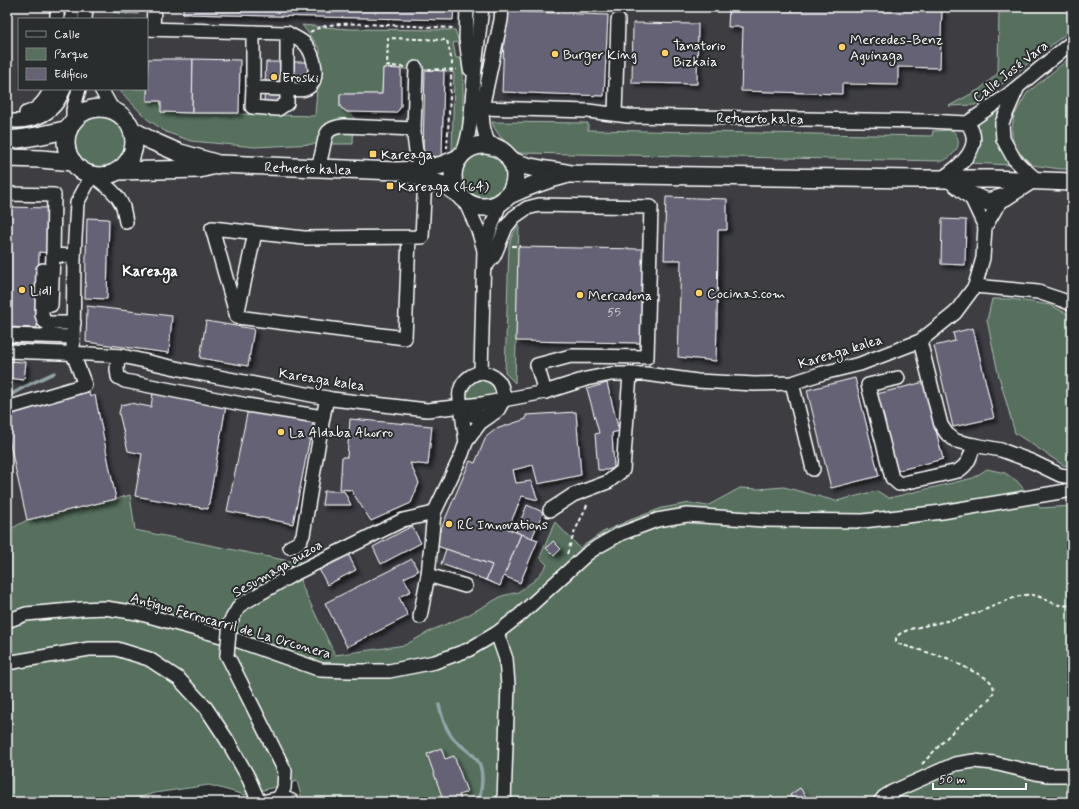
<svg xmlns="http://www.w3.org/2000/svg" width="1079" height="809" viewBox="0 0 1079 809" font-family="Mynerve,sans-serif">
  <defs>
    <filter id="shadow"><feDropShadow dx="3.5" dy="3.5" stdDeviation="2" flood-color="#0009"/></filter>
  </defs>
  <rect width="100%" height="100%" fill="#2a2d2e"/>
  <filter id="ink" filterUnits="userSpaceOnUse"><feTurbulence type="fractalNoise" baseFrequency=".025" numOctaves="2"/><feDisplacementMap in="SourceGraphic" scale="8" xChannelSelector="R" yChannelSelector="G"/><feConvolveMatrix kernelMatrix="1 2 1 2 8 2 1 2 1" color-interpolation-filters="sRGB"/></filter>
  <g filter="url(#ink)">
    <!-- built -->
    <path fill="#3c3d43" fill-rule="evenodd" d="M7,7H1072V55L1027,93L1014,116L1012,128V136L1018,151L1032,165L1060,169H1072V506L1040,508L1017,481L987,469L973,478L889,498L877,491L836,501L784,487L758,489L740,488L707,506L690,503L662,508L603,532L580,548L547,564L535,580L518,592L502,596L468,615L432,630L405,645L335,655L302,586L299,560L289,561L135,530L129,495L116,499L27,520L7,531V343H19L7,342ZM19,19H147V89H19Z"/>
    <!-- green -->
    <g fill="#56705d" stroke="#aab8ae">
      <path d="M101,7H139L138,14C126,13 111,15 101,7Z"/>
      <path d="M999,7H1072V29L975,105L949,106L980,89L998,73Z"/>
      <path d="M302,25L348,29L455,30L459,42L453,43L456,58H462L463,71V139L458,147L452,154L454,73L444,71L383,68L382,94H340V107L354,117L353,144H315L255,147L191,141L166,132L147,119L118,89H147V59H148L147,101H161V112L315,116L320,49Z"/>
      <path d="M1072,56L1070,162L1072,163V169H1060L1032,165L1018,151L1014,145L1012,136V128L1014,116L1027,93Z"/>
      <path d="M1007,100L998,138L999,147L1012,165L969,163C981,149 984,139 977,122Z"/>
      <circle cx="100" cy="142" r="26"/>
      <path d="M492,122L588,123V130L932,136L933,131L952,130C965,142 956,155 943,161L519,153C508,144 497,137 492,122Z"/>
      <circle cx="483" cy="176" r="24"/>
      <path d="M519,223L515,383L505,373L509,246L511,238Z"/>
      <path d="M992,299H1011L1050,305L1072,316V466L1063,465L1015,433L998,373L987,320Z"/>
      <path d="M485,379C495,384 498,386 496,397L466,402C464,385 468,381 485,379Z"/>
      <path d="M987,469L1005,473L1017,481L1040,508L1072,506V802H305L301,796L297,781L245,795L209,785L155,793L123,802H7V596L11,588L7,583V531L27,520L116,499L130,495L135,530L289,561L299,560L302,586L335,655L405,645L432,630L468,615L502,596L518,592L535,580L547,565L540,557L555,522L580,548L603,532L630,520L662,508L690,503L707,506L740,488L758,489L784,487L836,501L877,491L889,498L973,478Z"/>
    </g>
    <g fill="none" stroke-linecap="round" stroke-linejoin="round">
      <!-- stream -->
      <g stroke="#92a4a8" stroke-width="3.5">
        <path d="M127,13V7"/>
        <path d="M7,397L26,386L54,373"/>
        <path d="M439,705C442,717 445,729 454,739C462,748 475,753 480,765C484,777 481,790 479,802"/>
      </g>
    </g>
    <!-- building -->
    <g fill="#666274" stroke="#fff" filter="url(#shadow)">
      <path d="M176,7H454L453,20L183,14V7Z"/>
      <path d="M729,7H910V8L942,9L940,68L898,67V85L842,84V94L741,91L743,27H728Z"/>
      <path d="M505,11L608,15L604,96L502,92Z"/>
      <path d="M633,23L698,24L697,84L632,83Z"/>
      <path d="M148,59H193L192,113L161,112V101H147Z"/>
      <path d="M193,59L240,60L239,113H192Z"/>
      <path d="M266,62H282L281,105L264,104Z"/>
      <path d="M291,62H308L307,78L299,79L291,70Z"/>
      <path d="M383,68L401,69V106L399,110L395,113L347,112L340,107V94H382Z"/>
      <path d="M425,70L444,71L442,157L428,156L423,150Z"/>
      <path d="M666,197L727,199V230H718L717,326L716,361L678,357L681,260H664Z"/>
      <path d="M7,207L49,208L48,253L39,252L37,328L7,327Z"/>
      <path d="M87,218L109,219L107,299L85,298Z"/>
      <path d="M942,219L966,220L965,265L941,264Z"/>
      <path d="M518,247L643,249L642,343L516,341Z"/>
      <path d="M87,306L172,316L169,353L86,342Z"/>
      <path d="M206,321L254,329L248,366L200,358Z"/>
      <path d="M973,328L994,418L953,427L934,346L955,341L953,333Z"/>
      <path d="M7,361L26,362L24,380L7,378Z"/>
      <path d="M855,378L879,476L831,488L807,390Z"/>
      <path d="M924,382L943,459L896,471L877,394Z"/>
      <path d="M607,383L619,431L612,433L614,468L607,470H598L595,434L599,433L587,389Z"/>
      <path d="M89,392L90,397L95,395L116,499L27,520L7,431V414L8,410Z"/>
      <path d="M153,393L226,406L208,509L135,496L142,454L128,451L119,413L121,405L130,403L151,407Z"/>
      <path d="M248,409L313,422L293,524L227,511Z"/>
      <path d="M576,412L581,475L538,484L533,465L513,470L516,483L531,481L538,500L522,496L508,529L521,534L500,586L486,580L492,565L434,545L470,461L475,463L486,437L496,429L526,419V415Z"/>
      <path d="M350,419L432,426L428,465L410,463L419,483L411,503L371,521L351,490L340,489L342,457H347Z"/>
      <path d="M324,491H344L351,505H322Z"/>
      <path d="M527,505L543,512L532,538L516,532Z"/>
      <path d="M412,526L421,543L381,564L373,547Z"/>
      <path d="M521,534L538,540L520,583L504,576Z"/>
      <path d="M553,541L561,549L554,556L546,548Z"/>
      <path d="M446,549L492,565L486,580L441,564Z"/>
      <path d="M348,554L356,570L327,585L319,569Z"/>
      <path d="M412,559L418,571L404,578L411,591L399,597L408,616L347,647L325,603Z"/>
      <path d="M441,748L445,759L454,756L467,792L459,795L462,802H444L427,754Z"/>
      <path d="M800,788L810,802H795L790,795Z"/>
    </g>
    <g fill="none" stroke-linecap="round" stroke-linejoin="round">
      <defs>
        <g id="minor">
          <path d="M467,7L466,39L470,69"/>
          <path d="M502,7L501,20L482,108L588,111L628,116L928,121L967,123C986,146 959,167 941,179"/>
          <path d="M57,19V7"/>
          <path d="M72,19V7"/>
          <path d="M85,19L86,7"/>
          <path d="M147,29L287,33V89L253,88V32"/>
          <path d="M153,29L154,7"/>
          <path d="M253,88L252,107L278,109L287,103V89C292,89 300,91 305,89C322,83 314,54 306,45C301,39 293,37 287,33"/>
          <path d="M101,89L112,109"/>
          <path d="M1017,89L1002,123L1003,139L1014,159L1023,168L1038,181"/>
          <path d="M482,100C482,119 482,130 490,147"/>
          <path d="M26,113C39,110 45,100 51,89"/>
          <path d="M615,114L618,20"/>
          <path d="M7,120C21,123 42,119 52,108C58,103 61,96 64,89"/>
          <path d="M73,122V110L79,89"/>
          <path d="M967,123L1009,94L1072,42"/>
          <path d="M414,129L416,68"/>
          <path d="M463,153C471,133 471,111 473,90C475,62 479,35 482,7"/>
          <path d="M317,168C319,163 321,158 322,153C326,136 323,128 344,126L414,129C414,145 416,155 421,170"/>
          <path d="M7,194L54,195L53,255L74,256"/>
          <path d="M970,195L985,227"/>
          <path d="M465,201L478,230L484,250"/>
          <path d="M409,237L405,338L237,317L212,228L304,238L422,237L425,178"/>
          <path d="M484,268L494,256L506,227L514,217L527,208L539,205L651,207L647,357L571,356L537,365L545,392"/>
          <path d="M43,270L42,315L44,321L47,323H74"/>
          <path d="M975,286L1038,292L1062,300L1072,304"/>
          <path d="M51,305L53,255"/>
          <path d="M237,315L255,233"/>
          <path d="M7,335L73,337"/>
          <path d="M920,341L941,425L947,434L956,441L974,445L1001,450L1031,461L1060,475L1072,477"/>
          <path d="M7,351L89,354L122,356L198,373L332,399L427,410L482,404L508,399L545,392L586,379L611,374H646L697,381L755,384L792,383L823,373L860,364L920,341L955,313L975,286L983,258L985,227L996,208L1005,197"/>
          <path d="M118,356L117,369L118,377L125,381L247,405L323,417L327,398"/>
          <path d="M481,372L484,250L489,233L500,203"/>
          <path d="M481,372C483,373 487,374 490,375C503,380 507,397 499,408C497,412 491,415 487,416C457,423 447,380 481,372Z"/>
          <path d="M898,378L868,385L892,478L899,484L958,471C969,464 970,457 974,445"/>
          <path d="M792,383L813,469"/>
          <path d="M461,406L466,442L480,423L490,416"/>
          <path d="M7,408L85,385L73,354L74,256L77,203L92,175C104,184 117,192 123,207C124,211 125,217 126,222"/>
          <path d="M550,510L573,495L608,482L623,470L630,374"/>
          <path d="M290,547C297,544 300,542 303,535L323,417"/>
          <path d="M465,586L428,575L434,513L462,454L466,442"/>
          <path d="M420,617L428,575"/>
          <path d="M7,621L26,614L82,609L105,608L138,613L236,640L321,670L350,671H389L435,662L468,650L497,633L520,615L587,554L597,547L620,534L657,520L687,515L764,520L863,521L942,512L1072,490"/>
          <path d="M230,622L240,605L292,575L403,520L434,513"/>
          <path d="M497,633L506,659L508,685L504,802"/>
          <path d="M227,655L285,771L284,788L279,798"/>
          <path d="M7,663L89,649H117L149,659L179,679L206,708L227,740L248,777L259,802"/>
          <path d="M262,802C272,800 285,795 293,802"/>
          <path d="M880,802L884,797L892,792L955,764L974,761L994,763L1036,773L1048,775H1072"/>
        </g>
        <g id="major">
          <circle cx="100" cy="142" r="34"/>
          <path d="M132,130L152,141L177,152L215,163"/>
          <path d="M7,140C28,139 48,134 69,129"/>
          <circle cx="484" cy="176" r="31"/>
          <path d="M7,158L41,159L73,162"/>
          <path d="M510,160C529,169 550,170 571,174L915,179H991L1072,182"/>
          <path d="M118,171L199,169L220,164L396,171L421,170L442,165L459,158"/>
          <path d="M408,174L447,186L457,193"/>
          <path d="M950,179L970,195L988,202L1005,197L1030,181"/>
          <path d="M507,196C526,187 545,180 565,175"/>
        </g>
      </defs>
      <!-- minor casing -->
      <use href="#minor" stroke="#fff" stroke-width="16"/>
      <!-- major casing -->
      <use href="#major" stroke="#fff" stroke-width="20"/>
      <!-- path -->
      <g stroke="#fff" stroke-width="2" stroke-dasharray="4 3" stroke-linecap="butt">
        <path d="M310,32C331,19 366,25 389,25C411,26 433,27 454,28"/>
        <path d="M404,67L387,66L388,38L447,40L452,62L447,148"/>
        <path d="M428,69L457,70"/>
        <path d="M512,246H520"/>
        <path d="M567,554L575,531L588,503"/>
        <path d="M922,764L955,729L991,698L994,691L993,685L988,679L947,658L899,644L896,641V637L901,633L910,629C932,624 954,620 976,613C992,608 1008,598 1025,595C1043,592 1054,611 1072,604"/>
      </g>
      <!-- minor -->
      <use href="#minor" stroke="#2a2d2e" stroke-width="13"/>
      <!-- major -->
      <use href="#major" stroke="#2a2d2e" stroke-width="17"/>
      <defs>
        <path id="minor-bridge" d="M227,655L230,622"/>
      </defs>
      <!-- minor-bridge casing -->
      <use href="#minor-bridge" stroke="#fff" stroke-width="16" stroke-linecap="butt"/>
      <!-- minor-bridge -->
      <use href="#minor-bridge" stroke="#2a2d2e" stroke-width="13"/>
    </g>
  </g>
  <!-- markers -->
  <g fill="#ffd166" stroke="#2a2d2e" stroke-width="1.5">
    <circle cx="842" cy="47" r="4"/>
    <circle cx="665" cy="53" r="4"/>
    <circle cx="555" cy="54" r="4"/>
    <circle cx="274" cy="77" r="4"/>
    <rect x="369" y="150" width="8" height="8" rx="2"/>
    <rect x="386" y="182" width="8" height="8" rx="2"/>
    <circle cx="22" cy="290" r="4"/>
    <circle cx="699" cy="293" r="4"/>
    <circle cx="580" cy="295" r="4"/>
    <circle cx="281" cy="432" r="4"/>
    <circle cx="449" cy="524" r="4"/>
  </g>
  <g text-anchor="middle" stroke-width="4" stroke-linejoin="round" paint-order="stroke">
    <!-- number labels -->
    <g font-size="12" fill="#d9d8dc">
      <text x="614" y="316">55</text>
    </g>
    <!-- poi labels -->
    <g font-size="14" fill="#fff" stroke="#2a2d2e" text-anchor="start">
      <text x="850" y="44">Mercedes-Benz<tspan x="850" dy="16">Aguinaga</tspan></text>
      <text x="673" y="50">Tanatorio<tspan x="673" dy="16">Bizkaia</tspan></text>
      <text x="563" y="59">Burger King</text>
      <text x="282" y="82">Eroski</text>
      <text x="381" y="159">Kareaga</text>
      <text x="398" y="191">Kareaga (464)</text>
      <text x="30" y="295">Lidl</text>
      <text x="707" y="298">Cocinas.com</text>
      <text x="588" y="300">Mercadona</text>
      <text x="289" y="437">La Aldaba Ahorro</text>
      <text x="457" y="529">RC Innovations</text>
    </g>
    <!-- street labels -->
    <g font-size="14" fill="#fff" stroke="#2a2d2e">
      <text transform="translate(1010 71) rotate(-38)" y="5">Calle José Vara</text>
      <text transform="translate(760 118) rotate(1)" y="5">Retuerto kalea</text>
      <text transform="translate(308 168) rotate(2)" y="5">Retuerto kalea</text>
      <text transform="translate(840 351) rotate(-17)" y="5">Kareaga kalea</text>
      <text transform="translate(322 379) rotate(9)" y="5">Kareaga kalea</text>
      <text transform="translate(277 568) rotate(-30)" y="5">Sesumaga auzoa</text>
      <text transform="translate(231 625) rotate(16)" y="5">Antiguo Ferrocarril de La Orconera</text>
    </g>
    <!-- neighbourhood labels -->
    <g font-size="15" font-weight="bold" fill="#fff" stroke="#2a2d2e">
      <text x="150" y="276">Kareaga</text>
    </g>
  </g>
  <!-- margin -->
  <rect width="1079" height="809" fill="none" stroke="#2a2d2e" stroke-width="24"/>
  <rect x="12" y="12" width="1055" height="785" fill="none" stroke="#fff" stroke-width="1.5" filter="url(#ink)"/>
  <!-- legend -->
  <rect x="18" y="18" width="130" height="72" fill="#2a2d2e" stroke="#7f8182"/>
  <rect x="26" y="31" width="20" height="6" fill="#2a2d2e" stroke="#7f8182"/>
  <text x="54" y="38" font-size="12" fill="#ffffff">Calle</text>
  <rect x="26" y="48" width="20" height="12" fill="#56705d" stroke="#7f8182"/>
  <text x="54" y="58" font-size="12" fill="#ffffff">Parque</text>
  <rect x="26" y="68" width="20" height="12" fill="#666274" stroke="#7f8182"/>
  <text x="54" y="78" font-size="12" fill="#ffffff">Edificio</text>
  <!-- scale -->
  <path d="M933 783v6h93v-6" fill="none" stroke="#ffffff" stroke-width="2"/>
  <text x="939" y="783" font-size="12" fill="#ffffff" stroke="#2a2d2e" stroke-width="3" paint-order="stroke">50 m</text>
</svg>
